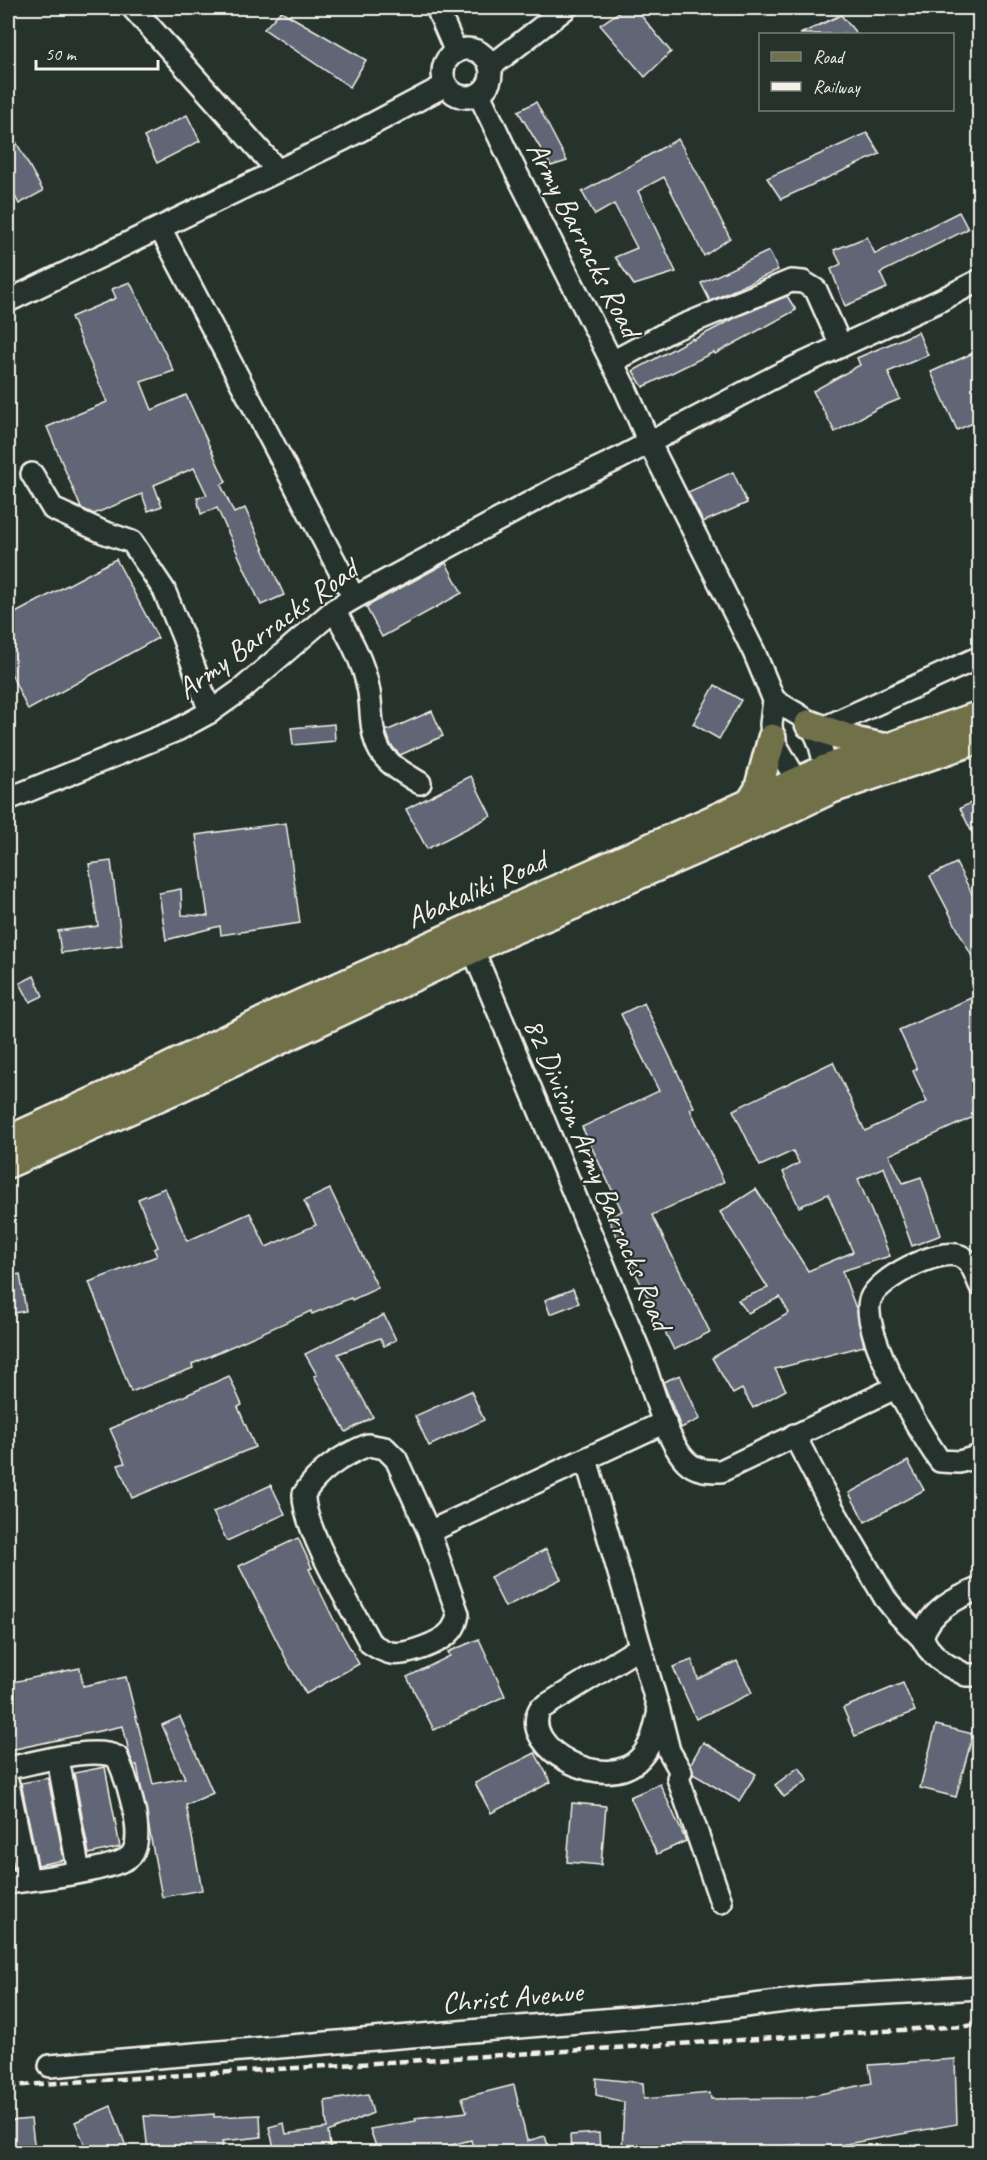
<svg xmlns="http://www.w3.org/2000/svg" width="987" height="2160" viewBox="0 0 987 2160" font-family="Caveat,sans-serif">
  <rect width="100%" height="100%" fill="#26332d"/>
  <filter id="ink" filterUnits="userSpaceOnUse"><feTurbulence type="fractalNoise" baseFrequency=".0167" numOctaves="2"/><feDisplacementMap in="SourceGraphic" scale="12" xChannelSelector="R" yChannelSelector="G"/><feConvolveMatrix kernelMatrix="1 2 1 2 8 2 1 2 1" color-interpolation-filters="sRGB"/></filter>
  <g filter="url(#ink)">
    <!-- building -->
    <g fill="#616674" stroke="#f4f1e8" stroke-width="1.5">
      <path d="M625,8H635L671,52L645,77L600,25Z"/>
      <path d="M281,11L366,60L350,87L264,29Z"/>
      <path d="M841,15L857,34H800Z"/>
      <path d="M536,102L567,161L551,166L518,111Z"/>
      <path d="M187,115L200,141L157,163L144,137Z"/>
      <path d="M8,127L43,191L19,204L8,183Z"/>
      <path d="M867,133L880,154L781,199L767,178Z"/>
      <path d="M678,139L700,178L730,238L704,256L664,177L638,191L676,272L634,285L615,257L637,248L614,204L595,215L582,192Z"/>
      <path d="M959,212L968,229L880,273L887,288L845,306L831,269L841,264L834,250L867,237L875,254Z"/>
      <path d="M769,251L778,270L710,301L701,283Z"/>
      <path d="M130,282L174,371L141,382L152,410L186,395L226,482L221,485L234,513L245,508L284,595L261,605L217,508L201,514L197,498L207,495L194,468L154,485L162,506L148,511L142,494L94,514L81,508L47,427L107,402L71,317L116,298L112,289Z"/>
      <path d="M787,296L796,310L715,354L714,352L643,387L633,371L693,338V340L739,316Z"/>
      <path d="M918,332L928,355L888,372L900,399L878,408L835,432L813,391L860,365L857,358Z"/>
      <path d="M980,350V420L957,430L931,372Z"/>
      <path d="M733,472L747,503L703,522L688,492Z"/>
      <path d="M116,559L158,638L28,710L8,667V617Z"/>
      <path d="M446,563L462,593L382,637L366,607Z"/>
      <path d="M715,685L741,700L719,739L693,724Z"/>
      <path d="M432,711L443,736L400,755L391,745L386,731Z"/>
      <path d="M334,724L335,741L293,745L291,728Z"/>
      <path d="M471,776L491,816L427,849L406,809Z"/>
      <path d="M980,799V849L960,808Z"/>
      <path d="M286,823L300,923L221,935L220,926L166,940L159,893L181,889L182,915L208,916L196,835Z"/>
      <path d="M111,861L122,945L61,953L58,931L98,926L89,864Z"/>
      <path d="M956,863L980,909V972L930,876Z"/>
      <path d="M34,976L43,996L30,1002L20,983Z"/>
      <path d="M980,994V1114L889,1155L903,1183L921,1177L941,1235L912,1246L884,1167L858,1179L890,1256L842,1271L857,1311L864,1346L775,1369L786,1390L753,1408L742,1389L733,1394L712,1358L789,1313L780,1297L748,1313L738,1300L768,1288L720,1212L756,1189L808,1271L853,1252L828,1194L799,1207L783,1172L799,1163L793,1151L760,1166L733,1110L833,1062L865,1131L927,1102L913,1071L917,1069L899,1030Z"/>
      <path d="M644,1003L694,1107L690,1109L724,1182L652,1215L710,1332L674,1350L608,1218L622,1211L582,1127L659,1091L621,1014Z"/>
      <path d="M165,1188L187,1241L250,1213L266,1247L316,1225L304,1201L330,1189L378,1288L352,1300L351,1298L312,1314L311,1311L192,1364L193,1368L131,1392L89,1282L157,1256L154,1249L158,1247L138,1199Z"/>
      <path d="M20,1274L26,1311L8,1314V1276Z"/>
      <path d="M573,1289L579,1303L550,1314L545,1300Z"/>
      <path d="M384,1315L396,1340L384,1346L380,1338L338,1354L373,1417L346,1432L314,1376L317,1375L305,1354Z"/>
      <path d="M680,1375L700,1419L681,1428L663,1382Z"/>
      <path d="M229,1376L242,1405L238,1407L255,1447L132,1498L118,1465L125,1463L110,1429Z"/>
      <path d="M471,1391L484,1420L429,1446L415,1416Z"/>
      <path d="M908,1461L924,1490L865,1522L849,1493Z"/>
      <path d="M271,1485L285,1514L227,1541L213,1512Z"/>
      <path d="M298,1538L312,1568L309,1569L333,1618L359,1664L306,1694L289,1665L239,1566Z"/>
      <path d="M546,1549L561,1579L505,1607L490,1577Z"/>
      <path d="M479,1639L505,1696L434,1730L407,1677L450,1656L448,1652Z"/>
      <path d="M692,1660L698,1679L737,1661L752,1693L696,1719L673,1667Z"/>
      <path d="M80,1668L83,1686L126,1677L153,1784L185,1778L162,1725L180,1717L213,1793L186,1805L202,1890L162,1897L137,1765L134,1766L130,1756L123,1726L10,1750L8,1739V1683Z"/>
      <path d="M903,1683L915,1711L855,1736L843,1708Z"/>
      <path d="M936,1725L973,1734L956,1797L920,1788Z"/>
      <path d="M703,1742L756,1774L739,1801L693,1774L691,1763Z"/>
      <path d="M535,1753L551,1782L491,1813L475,1783Z"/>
      <path d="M105,1767L120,1847L89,1854L74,1773Z"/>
      <path d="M799,1767L808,1780L784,1797L775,1785Z"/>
      <path d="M48,1778L64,1860L38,1865L21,1783Z"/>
      <path d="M660,1784L686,1841L657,1854L630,1797Z"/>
      <path d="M572,1803L606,1806L601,1865L567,1862Z"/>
      <path d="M955,2059L957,2124L802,2152L801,2144L735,2152H622L624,2102L596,2095V2078L643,2083L644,2099L710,2093L711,2099L801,2098L872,2083L869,2065Z"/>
      <path d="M514,2085L527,2141L545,2136L550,2152H474L471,2140L424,2152H378L370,2129L416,2121L415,2118L467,2112L462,2098Z"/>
      <path d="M368,2094L373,2113L328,2132L331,2152H275L269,2127L284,2123L286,2134L327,2128L325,2101Z"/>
      <path d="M111,2106L128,2152H88L75,2122Z"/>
      <path d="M214,2114V2117L260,2115L261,2137L222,2141L223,2152H148L144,2116L172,2117Z"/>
      <path d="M31,2119L35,2151L8,2152V2121Z"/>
      <path d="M599,2133L600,2152H571L570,2135Z"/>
    </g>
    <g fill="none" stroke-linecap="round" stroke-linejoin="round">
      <defs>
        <g id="minor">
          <path d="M133,8L278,171"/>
          <path d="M437,8L456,52"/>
          <circle cx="467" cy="73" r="24"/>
          <path d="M490,67L566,8"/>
          <path d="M479,94L516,172L625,388L649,442L754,652L774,700L771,724L772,738L804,793"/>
          <path d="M160,228L354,598"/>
          <path d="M8,301L344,139L446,85"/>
          <path d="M612,362L670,331L791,281L803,282L816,290L841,346"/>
          <path d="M32,474L53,509L103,532L132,542L164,590L183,637L210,712"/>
          <path d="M334,610C349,636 364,662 369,692C372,711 370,733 380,751C388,765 407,775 420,783"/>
          <path d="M774,700C783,706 793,711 802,717C822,732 822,760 829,781"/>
          <path d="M821,729L980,657"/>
          <path d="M8,799L177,730L210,712L241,690L334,610L354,598L559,487L620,458L778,375L939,301L980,280"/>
          <path d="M473,950L641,1355C651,1383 666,1441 686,1461C696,1471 708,1471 721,1471L895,1388"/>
          <path d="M980,1285C975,1274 972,1261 960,1256C939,1247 877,1279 870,1300C860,1332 920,1433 940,1461L959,1462L980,1456"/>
          <path d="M794,1435L833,1509L885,1598L898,1614L922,1638L928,1648L936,1657L947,1665L966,1675H980"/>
          <path d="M368,1445L385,1448L396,1459L429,1532L458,1614C457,1620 455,1626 451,1631C441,1643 406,1656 391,1653C382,1651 376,1647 370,1643C353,1610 302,1527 304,1494C318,1471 343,1455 368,1445Z"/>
          <path d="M586,1459L659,1711C655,1728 652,1746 640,1758C607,1795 518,1748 540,1709L639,1648"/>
          <path d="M429,1532L665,1422"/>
          <path d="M922,1638C929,1611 956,1598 980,1588"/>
          <path d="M660,1715L669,1751L681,1772L678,1778L721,1902"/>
          <path d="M58,1759L79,1872"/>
          <path d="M8,1768C36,1763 92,1745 117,1757C126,1777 146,1835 132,1854C120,1871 31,1879 8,1883"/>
          <path d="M8,1784L28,1879"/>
          <path d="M50,2066L699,2012L816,1997L980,1988"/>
        </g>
        <g id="major">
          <path d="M809,724L858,742L887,748"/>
          <path d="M749,804L758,790L772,738"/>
          <path d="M8,1140L167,1068L282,1012L825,769L980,715"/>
          <path d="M8,1164L179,1088L511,931L574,905L604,890L788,810L832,789L980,739"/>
        </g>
      </defs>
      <!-- minor casing -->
      <use href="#minor" stroke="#f4f1e8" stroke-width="26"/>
      <!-- major casing -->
      <use href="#major" stroke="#f4f1e8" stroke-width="32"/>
      <!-- minor -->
      <use href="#minor" stroke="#26332d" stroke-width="21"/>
      <!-- major -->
      <use href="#major" stroke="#70704a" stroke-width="27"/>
      <!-- rail -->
      <path stroke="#f4f1e8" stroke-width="4.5" stroke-dasharray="9 4.5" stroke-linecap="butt" d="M8,2086L980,2025"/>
    </g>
  </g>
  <g text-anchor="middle" stroke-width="4.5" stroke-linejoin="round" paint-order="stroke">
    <!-- street labels -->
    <g font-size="30" fill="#f4f1e8" stroke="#26332d">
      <text transform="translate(584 239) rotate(63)" y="10">Army Barracks Road</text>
      <text transform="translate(267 629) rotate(-36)" y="10">Army Barracks Road</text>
      <text transform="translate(476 889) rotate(-24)" y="10">Abakaliki Road</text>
      <text transform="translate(598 1174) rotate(67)" y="10">82 Division Army Barracks Road</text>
      <text transform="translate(512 1997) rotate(-5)" y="10">Christ Avenue</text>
    </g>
  </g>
  <!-- margin -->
  <rect width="987" height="2160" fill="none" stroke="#26332d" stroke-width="30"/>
  <rect x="15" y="15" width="957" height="2130" fill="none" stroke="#f4f1e8" stroke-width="2" filter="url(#ink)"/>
  <!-- legend -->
  <rect x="759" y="33" width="195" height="78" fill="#26332d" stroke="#787f78" stroke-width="1.5"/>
  <rect x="771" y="52" width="30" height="9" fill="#70704a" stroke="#787f78" stroke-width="1.5"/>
  <text x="813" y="63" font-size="18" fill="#f4f1e8">Road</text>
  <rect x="771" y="82" width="30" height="9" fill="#f4f1e8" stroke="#787f78" stroke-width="1.5"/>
  <text x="813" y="93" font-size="18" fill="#f4f1e8">Railway</text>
  <!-- scale -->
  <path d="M36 60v9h122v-9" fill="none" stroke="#f4f1e8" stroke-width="3"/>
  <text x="45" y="60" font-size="18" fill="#f4f1e8" stroke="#26332d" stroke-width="4.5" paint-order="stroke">50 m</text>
</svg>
